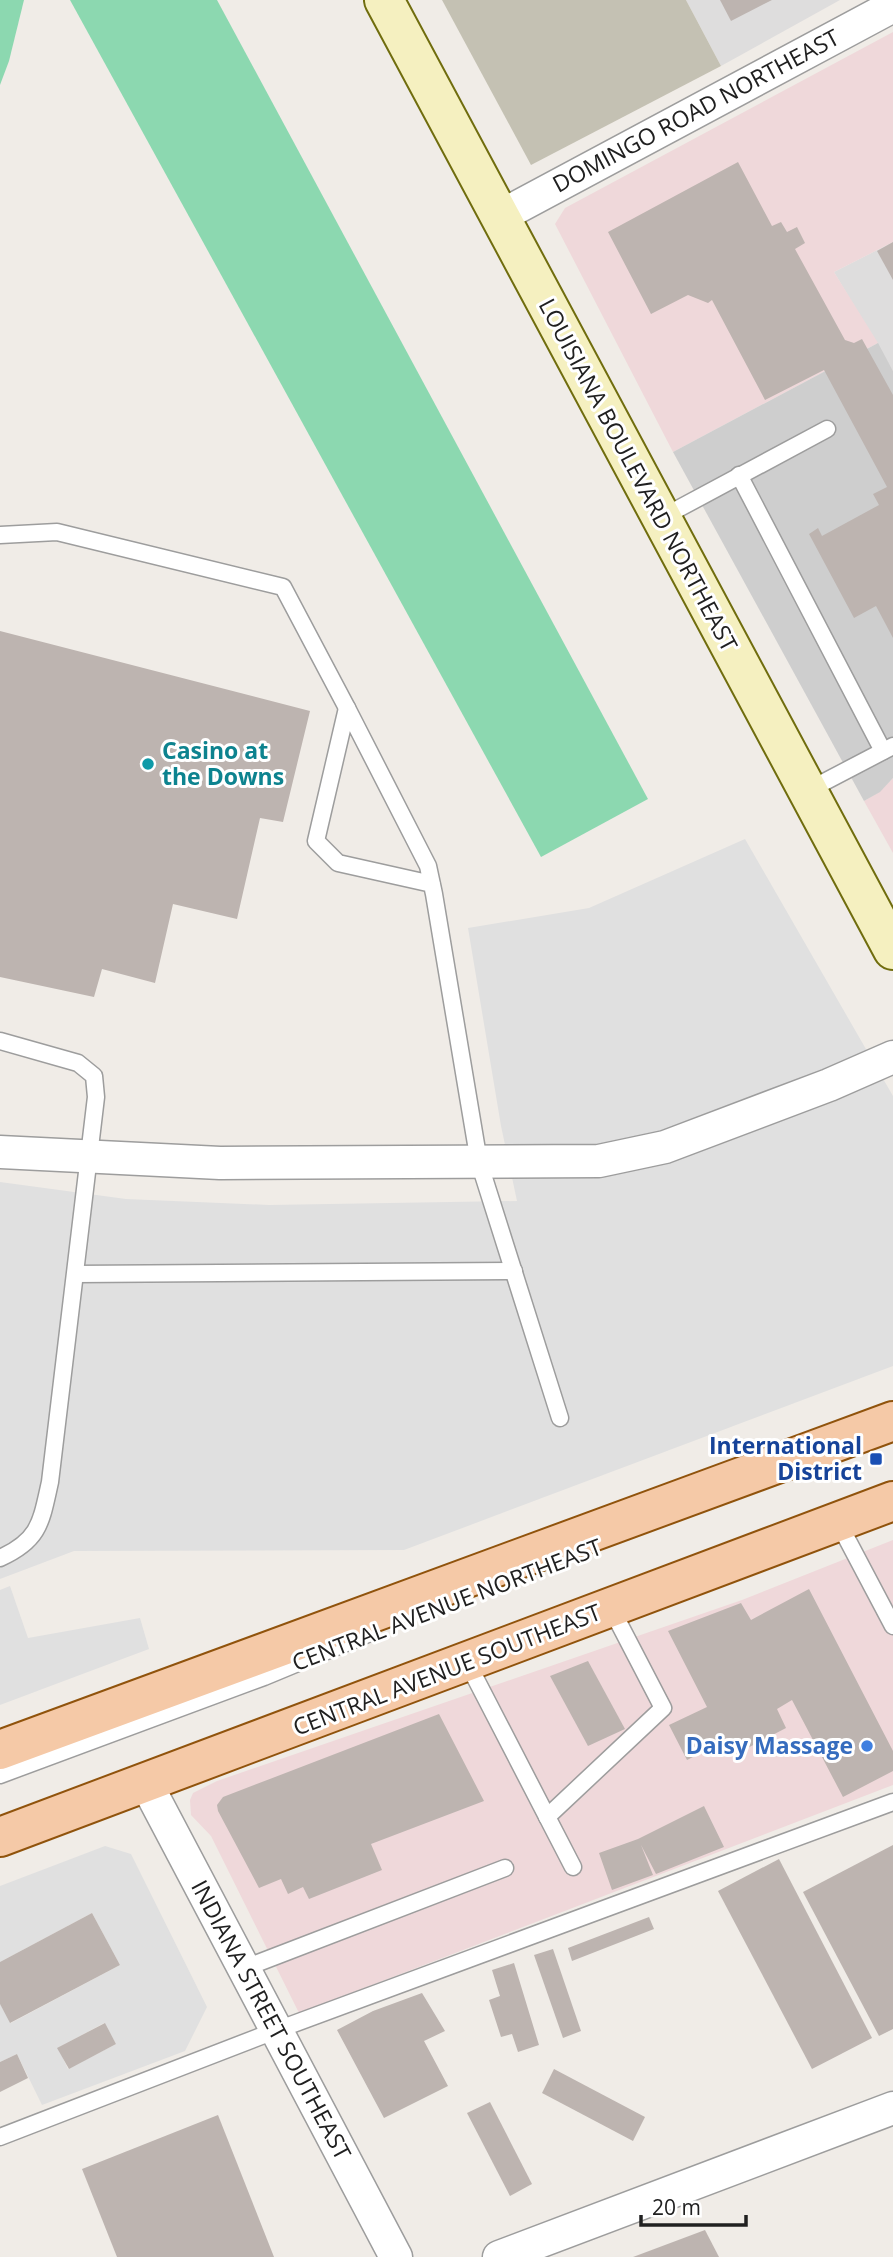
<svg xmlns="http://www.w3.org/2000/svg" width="893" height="2257" viewBox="0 0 893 2257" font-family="'Open Sans',sans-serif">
  <rect width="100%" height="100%" fill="#f0ece7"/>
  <!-- residential -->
  <g fill="#dedddd">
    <path d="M686,0H840L721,66Z"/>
    <path d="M893,242V371L834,272Z"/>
  </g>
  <!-- commercial -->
  <g fill="#efd8da">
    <path d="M893,32V242L834,272L878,343L673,452L555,224L565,208Z"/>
    <path d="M893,778V853L864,801L879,792Z"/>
    <path d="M893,1540V1785L299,2013L211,1836L191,1815L190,1800L193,1793L217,1781L742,1600Z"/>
  </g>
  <!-- religious -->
  <path fill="#cecece" d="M878,343L893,371V778L880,792L864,801L673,452Z"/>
  <!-- construction -->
  <path fill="#c4c1b3" d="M442,0H686L721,66L531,165Z"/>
  <!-- pitch -->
  <g fill="#8cd8b0">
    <path d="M0,0H24L9,61L0,85Z"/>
    <path d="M70,0H217L648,799L541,857Z"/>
  </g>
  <!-- parking -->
  <g fill="#e0e0e0" fill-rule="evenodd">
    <path d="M745,839L893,1096V1366L404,1550L74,1551L0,1579V1182L126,1199L269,1205L517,1201L501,1126L468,928L589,908Z"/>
    <path d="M10,1586L28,1638L140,1618L149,1649L0,1705V1590Z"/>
    <path d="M105,1846L131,1854L207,2007L185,2051L42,2105L17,2054L0,2062V2004L11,2023L120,1965L92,1913L0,1962V1886ZM104,2023L116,2044L68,2069L58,2048Z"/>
  </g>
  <!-- building -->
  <g fill="#bdb4b0">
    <path d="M720,0H772L731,21Z"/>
    <path d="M738,162L772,226L781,222L787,232L797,227L805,243L795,249L845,340L854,343L862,339L893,395V638L876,606L854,618L809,534L818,528L822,536L879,505L873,494L887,487L824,370L765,400L712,300L708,303L688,295L651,314L608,232Z"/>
    <path d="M893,242V280L877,251Z"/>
    <path d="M0,631L310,711L283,822L260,818L237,919L173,904L155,983L102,969L94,997L0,977Z"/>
    <path d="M809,1589L893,1751V1771L843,1797L792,1700L777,1709L786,1728L732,1756L725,1741L687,1760L669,1725L707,1707L668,1631L741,1603L751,1620Z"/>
    <path d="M588,1661L625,1729L588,1746L550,1676Z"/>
    <path d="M439,1714L484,1801L371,1844L382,1870L309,1899L303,1887L288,1894L281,1879L259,1888L218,1811L217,1805L223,1797Z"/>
    <path d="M704,1806L724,1847L656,1874L641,1845L653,1875L612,1890L599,1853L638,1839Z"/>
    <path d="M893,1845V2029L879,2036L803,1892Z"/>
    <path d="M779,1859L872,2038L812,2069L718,1891Z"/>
    <path d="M92,1913L120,1965L10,2023L0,2004V1962Z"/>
    <path d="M649,1917L654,1929L572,1961L568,1948Z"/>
    <path d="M553,1949L581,2031L563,2038L534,1955Z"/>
    <path d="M514,1963L539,2045L518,2052L512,2034L501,2037L489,2000L500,1996L492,1970Z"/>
    <path d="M422,1993L445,2031L424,2041L448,2086L384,2118L337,2030L373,2011Z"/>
    <path d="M105,2023L116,2044L69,2069L57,2048Z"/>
    <path d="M17,2054L28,2078L0,2092V2062Z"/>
    <path d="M554,2069L645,2117L633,2141L542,2093Z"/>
    <path d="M490,2102L532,2184L510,2196L467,2113Z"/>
    <path d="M218,2115L274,2257H117L82,2169Z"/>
    <path d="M705,2230L719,2257H633Z"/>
  </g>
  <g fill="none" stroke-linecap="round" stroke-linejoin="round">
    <defs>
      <g id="service">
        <path d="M739,475L883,751"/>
        <path d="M661,518L827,429"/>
        <path d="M0,535L57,532L283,587L347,708"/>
        <path d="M807,791L893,746"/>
        <path d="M432,884L338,863L316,841L347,708L428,866L434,894L479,1162L560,1418"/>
        <path d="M0,1041L78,1063L94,1076L96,1097L50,1482C41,1522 40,1540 0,1558"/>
        <path d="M76,1274L514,1271"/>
        <path d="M838,1522L893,1626"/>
        <path d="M467,1662L573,1867"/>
        <path d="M0,1775L264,1677L370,1633"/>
        <path d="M547,1817L663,1708L611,1608"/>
        <path d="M245,1968L505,1868"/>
        <path d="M0,2137L277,2030L893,1802"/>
      </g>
      <g id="minor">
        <path d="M499,217L893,6"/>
        <path d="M0,1152L220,1163L599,1161L665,1147L829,1085L893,1057"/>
        <path d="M146,1783L396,2257"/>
        <path d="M499,2257L893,2108"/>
      </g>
      <path id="secondary" d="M384,0L893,950"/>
      <g id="primary">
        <path d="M0,1750L893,1421"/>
        <path d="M0,1837L893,1501"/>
      </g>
    </defs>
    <!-- service casing -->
    <use href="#service" stroke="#9d9d9d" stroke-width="19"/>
    <!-- minor casing -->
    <use href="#minor" stroke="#9d9d9d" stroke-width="35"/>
    <!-- secondary casing -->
    <use href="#secondary" stroke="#706d0e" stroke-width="42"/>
    <!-- primary casing -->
    <use href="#primary" stroke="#90530c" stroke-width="42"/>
    <!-- service -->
    <use href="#service" stroke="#fff" stroke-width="16"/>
    <!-- minor -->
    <use href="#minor" stroke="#fff" stroke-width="32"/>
    <!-- secondary -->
    <use href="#secondary" stroke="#f5f0c0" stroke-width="38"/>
    <!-- primary -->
    <use href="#primary" stroke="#f5c9a7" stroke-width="38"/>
  </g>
  <!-- markers -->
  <circle fill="#0f9aa8" stroke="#fff" stroke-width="2.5" cx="148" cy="764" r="7"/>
  <rect fill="#1a4fb4" stroke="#fff" stroke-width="2.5" x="869" y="1452" width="14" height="14" rx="3.5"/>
  <circle fill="#3f7fe0" stroke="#fff" stroke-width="2.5" cx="867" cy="1746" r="7"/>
  <g text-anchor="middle" stroke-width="6" stroke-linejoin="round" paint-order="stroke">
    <!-- street labels -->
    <g font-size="23" fill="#202020" stroke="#fff">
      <text transform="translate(696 111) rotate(-28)" y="8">DOMINGO ROAD NORTHEAST</text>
      <text transform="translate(638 475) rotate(62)" y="8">LOUISIANA BOULEVARD NORTHEAST</text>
      <text transform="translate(447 1605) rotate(-21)" y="8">CENTRAL AVENUE NORTHEAST</text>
      <text transform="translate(447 1670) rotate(-21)" y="8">CENTRAL AVENUE SOUTHEAST</text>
      <text transform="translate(271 2020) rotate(62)" y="8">INDIANA STREET SOUTHEAST</text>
    </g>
    <!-- culture labels -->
    <g font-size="23" font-weight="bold" fill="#0d838f" stroke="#fff" text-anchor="start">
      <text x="162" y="759">Casino at<tspan x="162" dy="26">the Downs</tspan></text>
    </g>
    <!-- transit labels -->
    <g font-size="23" font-weight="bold" fill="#164399" stroke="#fff" text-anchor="end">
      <text x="862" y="1454">International<tspan x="862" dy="26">District</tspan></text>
    </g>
    <!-- shop labels -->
    <g font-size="23" font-weight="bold" fill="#366cbe" stroke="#fff" text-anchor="end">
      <text x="853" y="1754">Daisy Massage</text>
    </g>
  </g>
  <!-- scale -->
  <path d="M641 2215v10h105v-10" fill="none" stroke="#202020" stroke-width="3.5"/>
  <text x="652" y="2215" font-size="21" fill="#202020" stroke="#ffffff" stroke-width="5" paint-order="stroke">20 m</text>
</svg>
